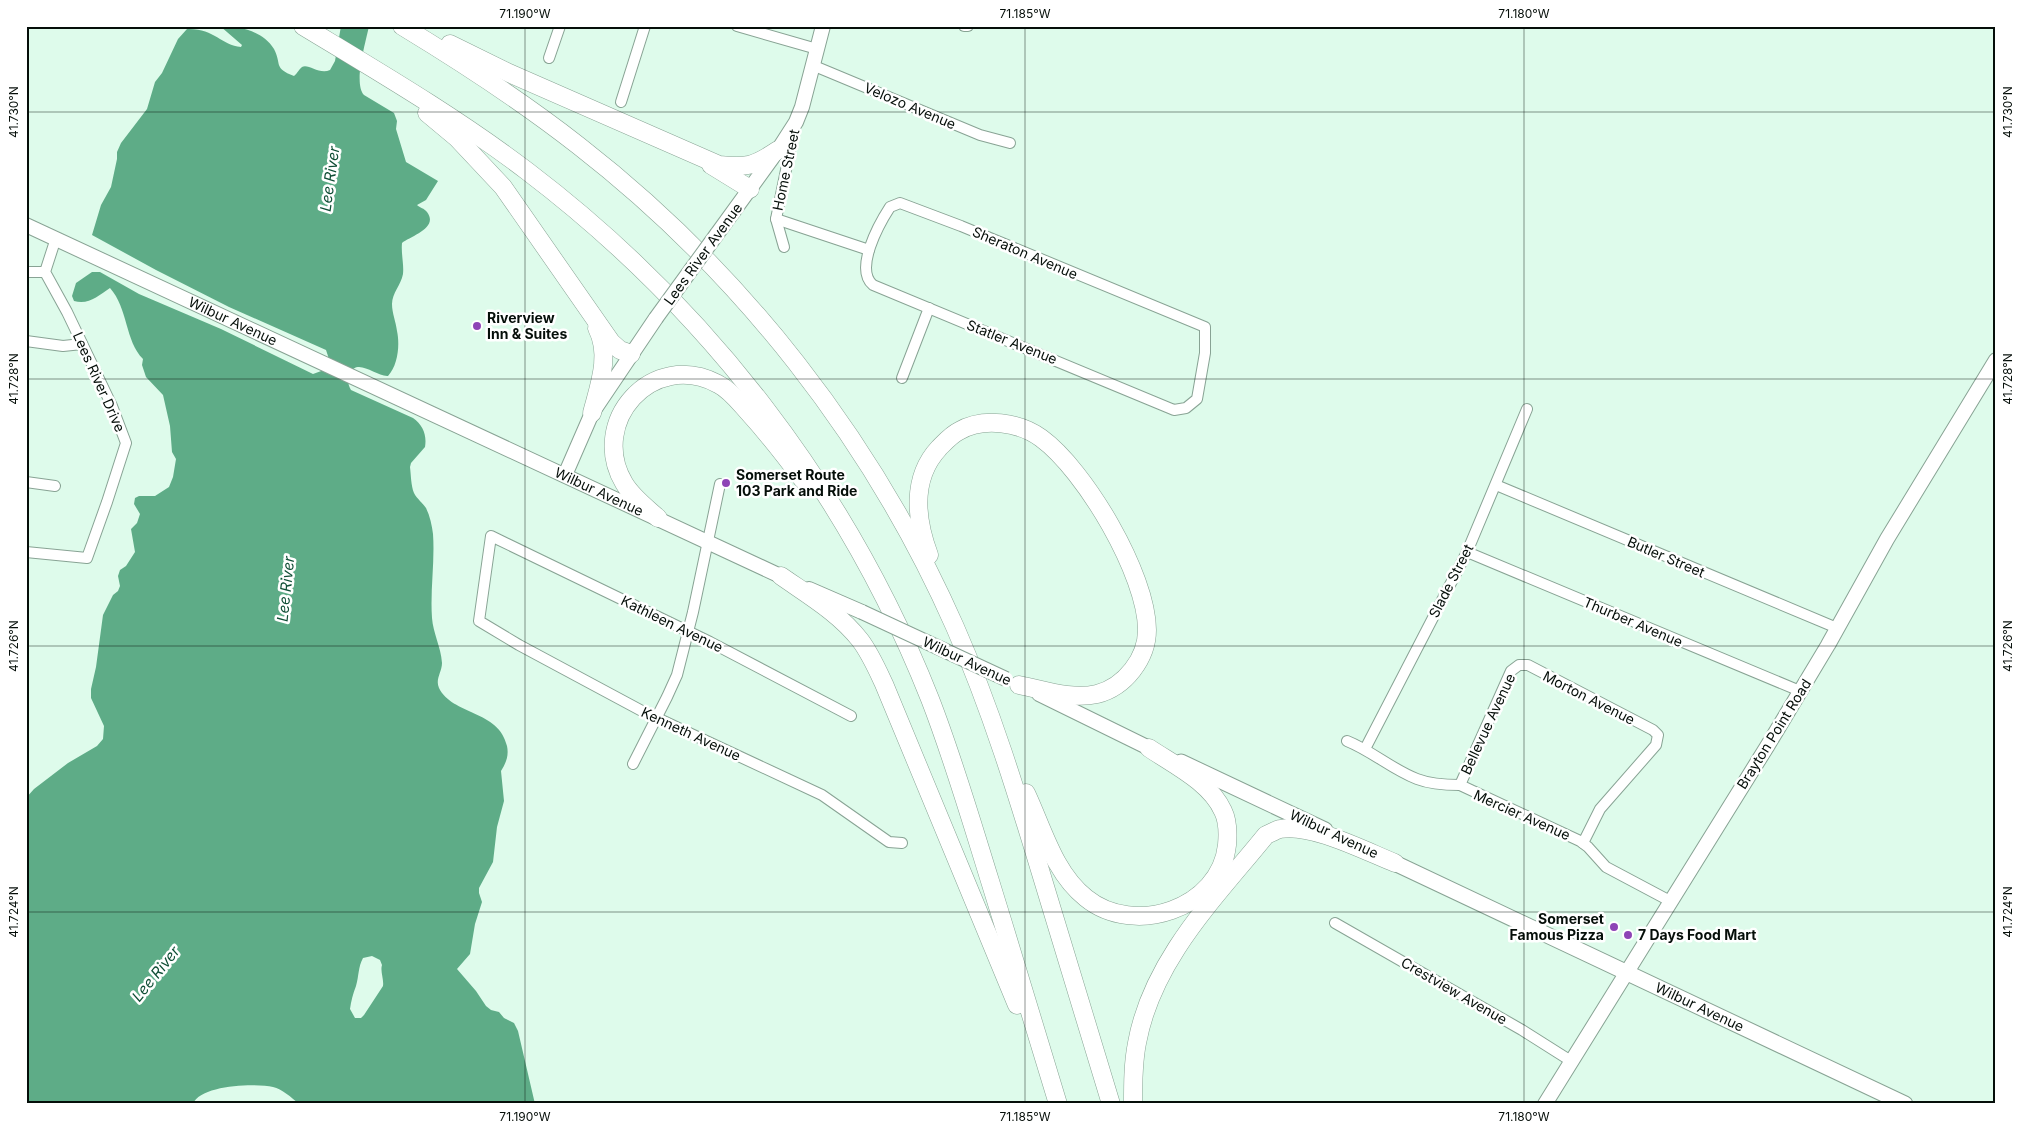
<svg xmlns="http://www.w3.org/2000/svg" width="2022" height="1130" viewBox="0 0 2022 1130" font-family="Inter,sans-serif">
  <rect width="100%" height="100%" fill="#defbeb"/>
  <!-- water -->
  <path fill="#5eac87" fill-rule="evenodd" d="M220,26C240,26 263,31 274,49C282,64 273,68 294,76C297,74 299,69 302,67C308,63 319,75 330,70L335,61L341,26H369C366,42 353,83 364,95L394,113L397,121L396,129L406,162L438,181L426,200L417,205C420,208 424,208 427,212C439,228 411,236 402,243C401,254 404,264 403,274C401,285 392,293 392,304C392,313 396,322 397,331C400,345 398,365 388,376C376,377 357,357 350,374C347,380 348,385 351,390L413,418C423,425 427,435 425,447L411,463L410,467C411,475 411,486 414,493C417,499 423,503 426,508C430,516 432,526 433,534C435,562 430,590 432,618C433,633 441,647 442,663C442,672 435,679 439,688C452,715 499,710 507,746C509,756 506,763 501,771L504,801L497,827L493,862L479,888V893L482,902L475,924L470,954L457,969L476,991L486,1006L491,1010L499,1012L504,1018L514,1023L518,1031L535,1104H299C291,1097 282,1089 273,1087C255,1083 200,1085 193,1104H26V798L34,789L68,763L97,746L103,739L104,726L91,698V689L96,667L103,615L113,595L118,591L120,586L118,576L120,570L126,566L135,552L131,529L137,523L140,514L134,504L135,498L139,496H155L169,487L173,477L176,459L172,452L170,426L163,395L146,377L142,365L143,359C125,341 128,308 110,288C98,296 89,305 74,301L72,296L76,283L92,272H100L139,294L221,329L313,374L324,370L329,359L326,350L229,307L156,270L92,235L101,205L111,187L117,159V152L121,143L147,109L155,82L162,73L178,39L187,29C214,28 221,45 241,47L242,45ZM372,956L380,960L382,965C380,971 384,979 383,986L364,1015L361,1018H355L350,1009C351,1001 353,994 356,986C359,976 358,967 363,958Z"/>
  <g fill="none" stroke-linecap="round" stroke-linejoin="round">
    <defs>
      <g id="street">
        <path d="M737,26L817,49"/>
        <path d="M964,26H968"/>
        <path d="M549,58L560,26"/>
        <path d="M812,65L980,135L1010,143"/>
        <path d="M621,102L645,26"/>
        <path d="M900,203L961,226L1205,327V353L1197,399L1186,408L1174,410L873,285C854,269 879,224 890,207Z"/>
        <path d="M776,219L869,250"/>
        <path d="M784,247L776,219L795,126"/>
        <path d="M26,272H45"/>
        <path d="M26,341L63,346L82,344"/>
        <path d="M902,378L929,308"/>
        <path d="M26,482L55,486"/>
        <path d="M1496,485L1837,628"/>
        <path d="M26,552L87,558L107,502L126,443L112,406L67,312L45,272L56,238"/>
        <path d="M1467,552L1800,691"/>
        <path d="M851,716L710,642L491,536L479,621L519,645L642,711L822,795L889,842L902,843"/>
        <path d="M1347,741C1372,751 1393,770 1417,779C1430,784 1445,785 1460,785L1580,841L1588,847L1606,867L1670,901"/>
        <path d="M1365,749L1467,552L1527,409"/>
        <path d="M633,764L667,697L677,675L693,612L720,484"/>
        <path d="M1460,785L1511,671L1519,665H1528L1653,730L1658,735L1656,745L1600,809L1583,843"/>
        <path d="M1335,923L1522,1030L1571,1061"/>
      </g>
      <g id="secondary">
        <path id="s1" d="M26,225L789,580"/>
        <path d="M717,234L778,150L796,122L802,107L823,26"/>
        <path d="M565,475L592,413L656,318"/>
        <path d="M809,589L862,612"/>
        <path d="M1039,694L1149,748"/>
        <path d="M1545,1104L1768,745L1828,645L1887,539L1996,360"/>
      </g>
      <g id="primary">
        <path d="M1181,762L1325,830"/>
        <path id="s2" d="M1384,858L1905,1104"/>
      </g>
      <g id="highway">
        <path d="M303,26C379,72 456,117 527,171C706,307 847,489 930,699C953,758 971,820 990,881C1013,955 1035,1029 1058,1104"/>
        <path d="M402,26C463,63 523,102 579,146C741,272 872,439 955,627C991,709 1017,794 1043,880C1066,954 1088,1029 1111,1104"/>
        <path d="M450,44L509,73L719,165C747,168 754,166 778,150"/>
        <path d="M427,113L457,138L503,187L611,342L620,350L631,354"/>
        <path d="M711,165L750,189"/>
        <path d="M592,413C599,386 611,355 597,328"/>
        <path d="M658,518C647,508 632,497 624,483C588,422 652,349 718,384C730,390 739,402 748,412C768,434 786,457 803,480"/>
        <path d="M929,555C916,520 911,478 939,448C945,442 951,435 959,431C983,417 1019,422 1041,438C1085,470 1147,575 1147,630C1147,658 1125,687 1097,694C1072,700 1044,690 1019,685"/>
        <path d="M781,576C808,595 839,613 860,640C870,653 877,669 884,684L1017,1005"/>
        <path d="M1026,793C1043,829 1054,873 1086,898C1134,937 1220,909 1227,845C1228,834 1228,821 1223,811C1210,782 1174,765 1149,748"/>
        <path d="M1133,1104C1133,1083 1133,1063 1137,1043C1152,960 1215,898 1266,835C1271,833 1276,830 1280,829C1311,823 1365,851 1395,863"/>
      </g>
    </defs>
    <!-- street casing -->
    <use href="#street" stroke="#88a394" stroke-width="12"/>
    <!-- secondary casing -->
    <use href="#secondary" stroke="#88a394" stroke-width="16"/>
    <!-- primary casing -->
    <use href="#primary" stroke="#88a394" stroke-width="17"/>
    <!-- highway casing -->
    <use href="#highway" stroke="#88a394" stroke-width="19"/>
    <!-- street -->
    <use href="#street" stroke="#fff" stroke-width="10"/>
    <!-- secondary -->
    <use href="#secondary" stroke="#fff" stroke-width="14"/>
    <!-- primary -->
    <use href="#primary" stroke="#fff" stroke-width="15"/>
    <!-- highway -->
    <use href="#highway" stroke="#fff" stroke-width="18"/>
    <defs>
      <g id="secondary-bridge">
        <path d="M656,318L717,234"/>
        <path d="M862,612L1006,679"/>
      </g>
    </defs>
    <!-- secondary-bridge casing -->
    <use href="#secondary-bridge" stroke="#88a394" stroke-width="16" stroke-linecap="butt"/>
    <!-- secondary-bridge -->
    <use href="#secondary-bridge" stroke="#fff" stroke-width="14"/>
  </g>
  <!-- ticks -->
  <path fill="none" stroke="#050e09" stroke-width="1" stroke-opacity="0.45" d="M525,26V1104M1025,26V1104M1524,26V1104M26,112H1996M26,379H1996M26,646H1996M26,912H1996"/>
  <!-- markers -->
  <g fill="#8e44b6" stroke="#fff" stroke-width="2">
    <circle cx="477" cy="326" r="5"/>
    <circle cx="726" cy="483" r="5"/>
    <circle cx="1614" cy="927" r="5"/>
    <circle cx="1628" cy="935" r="5"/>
  </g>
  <g text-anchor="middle" stroke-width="5" stroke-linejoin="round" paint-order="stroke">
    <!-- street labels -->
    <g font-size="14" fill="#050e09" stroke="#fff">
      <text transform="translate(910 106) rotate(23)" y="5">Velozo Avenue</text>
      <text transform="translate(786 170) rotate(-78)" y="5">Home Street</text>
      <text transform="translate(1025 253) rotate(23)" y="5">Sheraton Avenue</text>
      <text transform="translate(703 254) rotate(-54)" y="5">Lees River Avenue</text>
      <text dy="5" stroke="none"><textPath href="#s1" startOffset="228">Wilbur Avenue</textPath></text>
      <text transform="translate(1012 342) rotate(22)" y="5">Statler Avenue</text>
      <text transform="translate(99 382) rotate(66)" y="5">Lees River Drive</text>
      <text dy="5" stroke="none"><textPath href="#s1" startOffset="632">Wilbur Avenue</textPath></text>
      <text transform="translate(1666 557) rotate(23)" y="5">Butler Street</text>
      <text transform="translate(1451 581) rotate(-63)" y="5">Slade Street</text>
      <text transform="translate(1633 622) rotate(23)" y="5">Thurber Avenue</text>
      <text transform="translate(672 624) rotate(26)" y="5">Kathleen Avenue</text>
      <text transform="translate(967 661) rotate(25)" y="5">Wilbur Avenue</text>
      <text transform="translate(1589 698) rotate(27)" y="5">Morton Avenue</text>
      <text transform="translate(1488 724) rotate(-65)" y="5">Bellevue Avenue</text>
      <text transform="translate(691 734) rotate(25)" y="5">Kenneth Avenue</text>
      <text transform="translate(1774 734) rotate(-58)" y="5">Brayton Point Road</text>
      <text transform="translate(1522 815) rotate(24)" y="5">Mercier Avenue</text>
      <text transform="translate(1334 834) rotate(25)" y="5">Wilbur Avenue</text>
      <text transform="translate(1454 991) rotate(30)" y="5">Crestview Avenue</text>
      <text dy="5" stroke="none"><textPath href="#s2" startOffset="349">Wilbur Avenue</textPath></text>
    </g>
    <!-- poi labels -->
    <g font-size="14" font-weight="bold" fill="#050e09" stroke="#fff" text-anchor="start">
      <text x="487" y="323">Riverview<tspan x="487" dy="16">Inn &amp; Suites</tspan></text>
      <text x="736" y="480">Somerset Route<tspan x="736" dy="16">103 Park and Ride</tspan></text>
      <text x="1604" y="924" text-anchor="end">Somerset<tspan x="1604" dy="16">Famous Pizza</tspan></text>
      <text x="1638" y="940">7 Days Food Mart</text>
    </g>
    <!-- water labels -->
    <g font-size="15" font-style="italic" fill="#0f4e35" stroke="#fff">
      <text transform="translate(330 179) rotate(-82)" y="5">Lee River</text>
      <text transform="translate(286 589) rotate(-84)" y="5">Lee River</text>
      <text transform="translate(156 974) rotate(-51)" y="5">Lee River</text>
    </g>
  </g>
  <!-- border -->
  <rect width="2022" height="1130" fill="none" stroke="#ffffff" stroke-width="55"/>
  <rect x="28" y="28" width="1966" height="1074" fill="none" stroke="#050e09" stroke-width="2"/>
  <g font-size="12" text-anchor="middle" fill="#050e09">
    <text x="525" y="18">71.190°W</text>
    <text x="1025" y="18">71.185°W</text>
    <text x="1524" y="18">71.180°W</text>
    <text transform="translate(14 112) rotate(-90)" y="4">41.730°N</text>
    <text transform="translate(2008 112) rotate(-90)" y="4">41.730°N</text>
    <text transform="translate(14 379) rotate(-90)" y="4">41.728°N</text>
    <text transform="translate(2008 379) rotate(-90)" y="4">41.728°N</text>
    <text transform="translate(14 646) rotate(-90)" y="4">41.726°N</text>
    <text transform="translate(2008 646) rotate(-90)" y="4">41.726°N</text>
    <text transform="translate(14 912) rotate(-90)" y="4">41.724°N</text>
    <text transform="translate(2008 912) rotate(-90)" y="4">41.724°N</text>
    <text x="525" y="1121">71.190°W</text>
    <text x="1025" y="1121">71.185°W</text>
    <text x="1524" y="1121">71.180°W</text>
  </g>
</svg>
